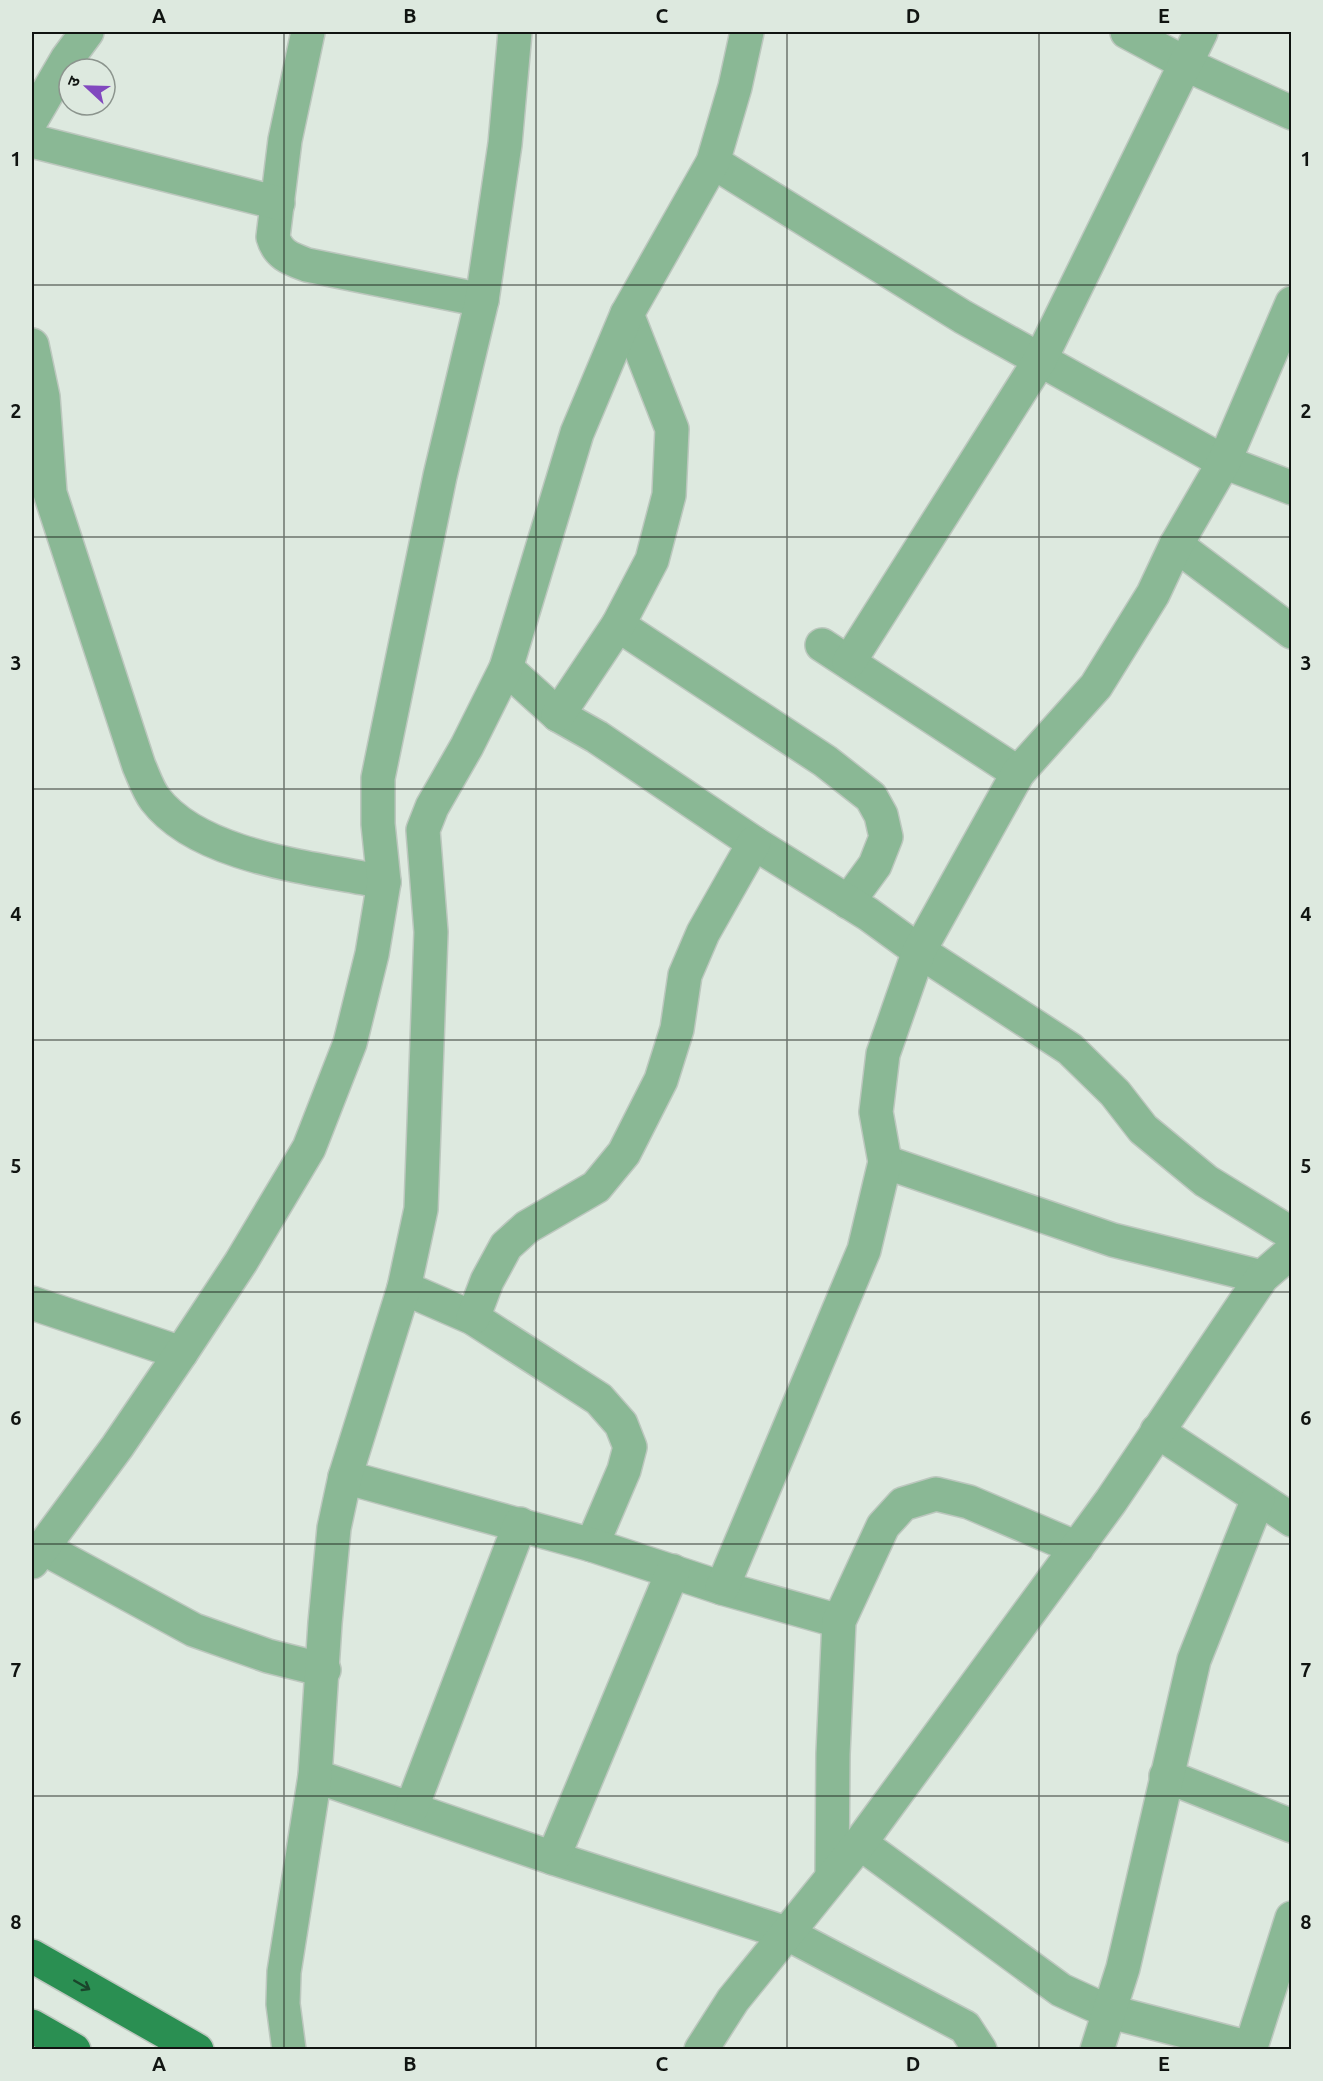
<svg xmlns="http://www.w3.org/2000/svg" width="1323" height="2081" viewBox="0 0 1323 2081" font-family="Ubuntu,'Noto Sans Devanagari',sans-serif">
  <rect width="100%" height="100%" fill="#dde9df"/>
  <g fill="none" stroke-linecap="round" stroke-linejoin="round">
    <defs>
      <g id="minor">
        <path d="M308,32L285,140L273,237C278,255 291,259 307,265L482,300"/>
        <path d="M1127,32L1198,70L1292,113"/>
        <path d="M32,119L67,59L87,32"/>
        <path d="M32,141L278,203"/>
        <path d="M713,162L963,317L1224,462L1292,488"/>
        <path d="M32,345L43,397L50,493L139,766C144,777 148,790 155,799C200,858 316,868 384,882"/>
        <path d="M1176,545L1292,632"/>
        <path d="M618,625L825,761L871,797L881,815L886,837L875,865L848,902"/>
        <path d="M822,645L1018,773"/>
        <path d="M849,662L1040,360L1201,32"/>
        <path d="M506,668L558,715L597,737L754,843L868,914L919,951L1070,1049L1115,1093L1143,1129L1206,1181L1292,1234"/>
        <path d="M558,715L618,625L652,560L669,495L672,429L627,314"/>
        <path d="M885,1162L1113,1240L1262,1277"/>
        <path d="M404,1288L473,1318L599,1399L621,1424L630,1447L624,1470L592,1545"/>
        <path d="M32,1303L181,1353"/>
        <path d="M473,1318L487,1281L506,1246L527,1227L596,1187L624,1153L661,1080L677,1029L685,975L703,933L754,843"/>
        <path d="M1157,1431L1292,1520"/>
        <path d="M345,1477L592,1545L722,1588L839,1621"/>
        <path d="M43,1548L194,1630L268,1656L324,1670"/>
        <path d="M32,1562L117,1447L181,1353L241,1262L309,1148L350,1043L372,954L384,882L378,824V778L440,476L482,300L505,144L515,32"/>
        <path d="M722,1588L864,1250L885,1162L876,1112L883,1054L919,951L1018,773L1096,686L1153,594L1176,545L1224,462L1292,303"/>
        <path d="M315,1776L553,1858L786,1933L965,2027L980,2050"/>
        <path d="M1166,1776L1292,1826"/>
        <path d="M411,1809L520,1524"/>
        <path d="M860,1843L1061,1990L1107,2011L1250,2048"/>
        <path d="M553,1858L673,1571"/>
        <path d="M832,1877L833,1754L839,1621L883,1526L903,1504L936,1494L969,1502L1077,1548"/>
        <path d="M289,2050L283,2004L284,1972L315,1776L325,1623L334,1528L345,1477L404,1288L421,1209L431,932L423,830L432,807L467,746L506,668L577,433L627,314L713,162L735,87L747,32"/>
        <path d="M701,2050L733,2000L860,1843L1111,1501L1262,1277L1292,1251"/>
        <path d="M1097,2050L1123,1968L1194,1660L1258,1499"/>
        <path d="M1250,2050L1292,1918"/>
      </g>
      <g id="major">
        <path d="M32,1956L197,2050"/>
        <path d="M32,2026L74,2050"/>
      </g>
    </defs>
    <!-- minor casing -->
    <use href="#minor" stroke="#bcc7be" stroke-width="36"/>
    <!-- major casing -->
    <use href="#major" stroke="#bcc7be" stroke-width="36"/>
    <!-- minor -->
    <use href="#minor" stroke="#8ab895" stroke-width="33"/>
    <!-- major -->
    <use href="#major" stroke="#2a8f52" stroke-width="33"/>
  </g>
  <!-- one-way arrows -->
  <defs><path id="oneway-shaft" d="M-6 0H5M1.5-3L5.5 0L1.5 3" fill="none" stroke-width="1.6" stroke-linecap="round" stroke-linejoin="round" transform="scale(1.5)"/></defs>
  <use stroke="#1a452b" href="#oneway-shaft" transform="translate(82 1985) rotate(30)"/>
  <!-- grid -->
  <path fill="none" stroke="#101411" stroke-width="1.5" stroke-opacity="0.55" d="M284,32V2050M536,32V2050M787,32V2050M1039,32V2050M32,285H1292M32,537H1292M32,789H1292M32,1040H1292M32,1292H1292M32,1544H1292M32,1796H1292"/>
  <!-- border -->
  <rect width="1323" height="2081" fill="none" stroke="#dde9df" stroke-width="66"/>
  <!-- north arrow -->
  <g transform="translate(87 87) rotate(292)"><circle r="28" fill="#dde9df" stroke="#8b948d" stroke-width="1.5"/>
  <path d="M0-4.5L10 22L0 15L-10 22Z" fill="#8148bf"/>
  <text y="-9" font-size="16" font-weight="bold" text-anchor="middle" fill="#101411">उ</text>
  </g>
  <rect x="33" y="33" width="1257" height="2015" fill="none" stroke="#101411" stroke-width="2"/>
  <g font-size="20" text-anchor="middle" font-weight="bold" fill="#101411">
    <text x="159" y="23">A</text>
    <text x="410" y="23">B</text>
    <text x="662" y="23">C</text>
    <text x="913" y="23">D</text>
    <text x="1164" y="23">E</text>
    <text x="16" y="166">1</text>
    <text x="1306" y="166">1</text>
    <text x="16" y="418">2</text>
    <text x="1306" y="418">2</text>
    <text x="16" y="670">3</text>
    <text x="1306" y="670">3</text>
    <text x="16" y="921">4</text>
    <text x="1306" y="921">4</text>
    <text x="16" y="1173">5</text>
    <text x="1306" y="1173">5</text>
    <text x="16" y="1425">6</text>
    <text x="1306" y="1425">6</text>
    <text x="16" y="1677">7</text>
    <text x="1306" y="1677">7</text>
    <text x="16" y="1929">8</text>
    <text x="1306" y="1929">8</text>
    <text x="159" y="2071">A</text>
    <text x="410" y="2071">B</text>
    <text x="662" y="2071">C</text>
    <text x="913" y="2071">D</text>
    <text x="1164" y="2071">E</text>
  </g>
</svg>
